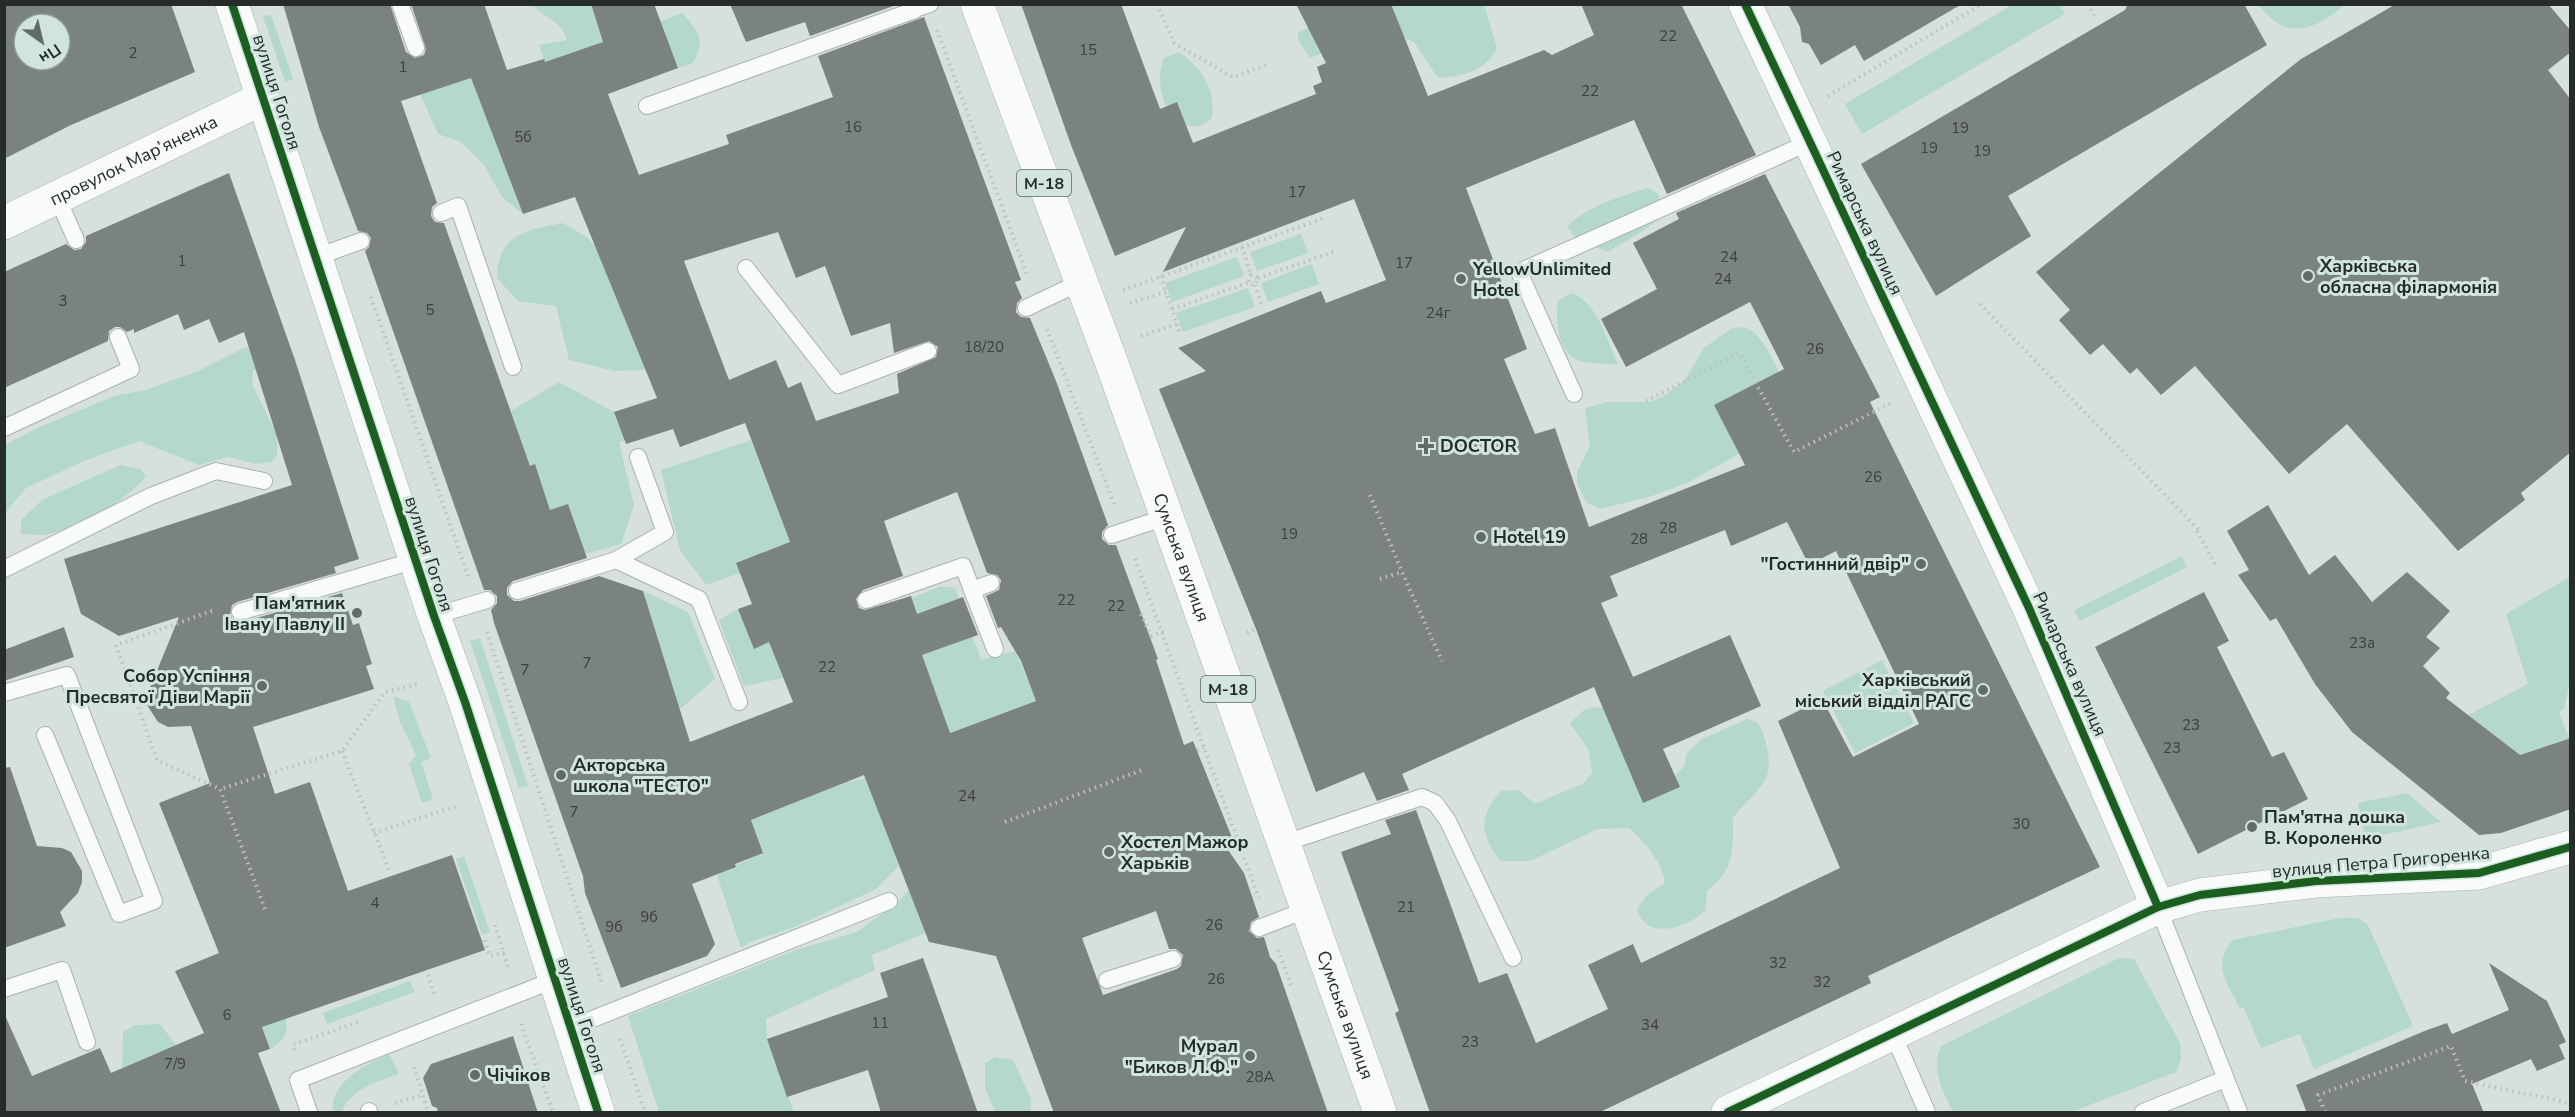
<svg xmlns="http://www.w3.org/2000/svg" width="2575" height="1117" viewBox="0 0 2575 1117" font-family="'Nunito Sans',sans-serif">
  <rect width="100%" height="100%" fill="#d6e0dd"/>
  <!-- green -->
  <g fill="#b4d8cc">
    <path d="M1484,4L1497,49C1483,72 1464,76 1438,78L1414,42L1385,29L1310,58L1298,40V33L1348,5Z"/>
    <path d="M533,5H591L603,42L545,62L539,45L567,40C561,20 545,19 533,5Z"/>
    <path d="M2012,5H2060L2065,14L1862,134L1845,104Z"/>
    <path d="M2257,5H2344C2328,20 2301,37 2279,24C2271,20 2264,10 2257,5Z"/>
    <path d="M682,13C698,31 706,40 693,63L678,68L660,22Z"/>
    <path d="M271,15L293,79L285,82L263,16Z"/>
    <path d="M1179,52C1202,68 1216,89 1212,118C1197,131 1191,127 1173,119C1161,101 1156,78 1164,58Z"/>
    <path d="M471,78L523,214L502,197L484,165L461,142L438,134L420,94Z"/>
    <path d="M1648,188L1658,194L1664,214C1648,230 1627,240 1608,252L1576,238L1567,227C1586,206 1622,196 1648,188Z"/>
    <path d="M563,223L587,237L597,249L646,370L615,371L569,360L556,306L518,301L497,278C498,234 526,230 563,223Z"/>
    <path d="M1301,234L1308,253L1257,271L1250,252Z"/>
    <path d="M1237,257L1244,276L1172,302L1165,283Z"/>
    <path d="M1312,264L1319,284L1268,302L1261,283Z"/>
    <path d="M1248,288L1255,307L1183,332L1176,313Z"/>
    <path d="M1571,293C1598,302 1608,342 1618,365C1606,363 1595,364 1584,362C1558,358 1555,321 1558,301Z"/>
    <path d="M1732,328C1736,328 1742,327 1746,328C1765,333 1782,380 1788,396L1774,434L1691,481L1652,496L1600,509L1587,503L1577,484V472L1590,445L1585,408L1608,402H1651L1664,396L1684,381L1704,348Z"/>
    <path d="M257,346L266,365L253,371L252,384L277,435V456L271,462L256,464L228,457L199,465L139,441L84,461L26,488L5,513V445L33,430L114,396L146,390L198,371L244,348Z"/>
    <path d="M559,382L614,412L625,440L619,442L634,505L621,544L582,555V544L568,504L550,510L535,464L530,466L511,411Z"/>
    <path d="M751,440L802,575L755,556L736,563L740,573L706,585L680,550L661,470Z"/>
    <path d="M120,465L141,469L146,477C123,502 83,526 49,534C41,536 30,534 21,534V520L42,500Z"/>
    <path d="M2182,556L2187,567L2080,621L2074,610Z"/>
    <path d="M2570,577V681L2564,709L2559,712L2569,738L2520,755L2468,715L2528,684L2506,614Z"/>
    <path d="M941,586L955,588L981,660L1015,651L1038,705L1016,709L902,750L922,655L961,641L947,603L875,629L870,615Z"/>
    <path d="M643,591L688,612L715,679L680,709Z"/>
    <path d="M738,609L754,648L769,642L783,678L744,686L719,620Z"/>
    <path d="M480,638L528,786L519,788L470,641Z"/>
    <path d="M1882,660L1914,723L1855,753L1823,691Z"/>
    <path d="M393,696L409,702L431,758L421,762L433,799L422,803L409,764L416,755L400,722Z"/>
    <path d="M1594,707L1612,710L1656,776H1675L1685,765L1686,754L1700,740L1747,719L1758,723C1766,737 1773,762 1766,778C1759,792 1742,805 1733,818C1733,850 1735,869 1707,891L1705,911C1687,927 1648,942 1637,910C1643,897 1652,890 1664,884C1667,867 1642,839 1629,828L1598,829L1530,861H1500C1480,832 1478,818 1501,791L1519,790L1535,804L1584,783L1592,773L1589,751L1570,723L1584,710Z"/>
    <path d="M881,775L883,823L899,866L876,889L797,926L750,942L741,948L717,875L763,852L751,820L843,783Z"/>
    <path d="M2407,793L2441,822L2365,839L2358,803Z"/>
    <path d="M464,856L490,932L482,935L456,859Z"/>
    <path d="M909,890L933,930L872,955L875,970L766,1019L767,1039L794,1112H659L628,1016L799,949L857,932L897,903Z"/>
    <path d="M2340,918H2358L2368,925L2413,1026L2314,1069L2300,1034L2261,1048L2244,1008L2239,1007C2227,981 2211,966 2233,940Z"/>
    <path d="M2119,958L2134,959L2180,1043L2181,1059L2176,1072L2071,1112H1953C1943,1090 1930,1071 1941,1046Z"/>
    <path d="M410,981L415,992L327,1024L323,1013Z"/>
    <path d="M252,998L286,1016C288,1034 285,1040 270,1049Z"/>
    <path d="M160,1024L176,1045L122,1068L123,1032L135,1025Z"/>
    <path d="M389,1054L399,1074C375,1082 353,1088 341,1112H333C329,1082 367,1064 389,1054Z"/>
    <path d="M996,1057L1013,1060L1031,1099V1112H995L985,1088V1063Z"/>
  </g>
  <!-- building -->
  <g fill="#7b8381" fill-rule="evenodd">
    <path d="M4,4H171L195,72L71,125L4,159ZM24,24H60V60H24Z"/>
    <path d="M283,4H390L406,52L415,58L424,55L426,49L411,4H484L507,70L544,59L545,62L603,42L591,4H654L678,68L608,94L639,175L729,144L726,135L833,97L818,56L924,17L1021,280L1015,282L1022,298L1017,303L1016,312L1021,317L1030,318L1056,381L1108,525L1102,532V539L1109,545H1116L1158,659L1156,660L1184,745L1193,741L1233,840L1224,844L1244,873L1259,917L1251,922L1249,931L1257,938L1264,937L1270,957L1276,964L1328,1113H1054L996,956L929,942L864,775L751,820L763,853L735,864L736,867L692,884L715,944L707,956L621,988L585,893L583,876L494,623L491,610L497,603V596L490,590H484L365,251L369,247L371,238L367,233L358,231L319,127ZM471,78L523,214L575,197L657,398L614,412L626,444L673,429L680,447L745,423L790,542L736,563L752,604L738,609L754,649L769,642L793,702L690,742L643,591L599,576L520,601H514L507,595V588L513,581L587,558L568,504L550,510L535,464L530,466L444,223L435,222L431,216L432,207L437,203L401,101ZM778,232L796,278L825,266L851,336L890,323L894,353L929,341L938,347L936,357L897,374L899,393L816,421L801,382L788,388L776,360L729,380L684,261ZM957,492L987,573L997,575L1001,580L999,590L986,596L998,628L1001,627L1021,661L1036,701L950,733L922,655L978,635L963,597L917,614L911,596L865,610L859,608L856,599L863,590L903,576L884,521ZM1156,911L1169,949H1176L1183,955L1181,966L1177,969L1103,995L1082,938Z"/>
    <path d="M730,4H899L810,36L805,22L746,42Z"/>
    <path d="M1021,4H1121L1160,109L1177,102L1193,143L1316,94L1313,86L1322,82L1317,67L1326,63L1296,4H1391L1428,96L1544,50L1552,55L1594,35L1581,4H1681L1756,155L1667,194L1634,120L1466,188L1527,349L1504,359L1535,434L1555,428L1589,527L1745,465L1714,405L1784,369L1750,302L1626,367L1601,319L1657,289L1633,243L1679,219L1676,213L1765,174L1880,397L1870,402L2100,867L1868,976L1871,983L1598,1113H1430L1395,1013L1399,1011L1341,852L1391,834L1385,820L1416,810L1479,983L1507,973L1536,1043L1608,1009L1588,965L1633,944L1641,963L1840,868L1778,721L1822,699L1853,757L1919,724L1836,551L1809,565L1787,522L1731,546L1725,530L1610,576L1618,596L1601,603L1633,677L1730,635L1761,706L1663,749L1680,787L1643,803L1594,687L1402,774L1409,790L1377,801L1364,772L1316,792L1256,629L1159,389L1206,371L1178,348L1321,291L1326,303L1386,280L1354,199L1163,272L1186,227L1115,256L1071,145Z"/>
    <path d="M1788,4H1962L1864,61L1855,45L1821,65L1809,44L1802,42L1800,27Z"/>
    <path d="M2128,4H2244L2267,45L2008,196L2031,236L1936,296L1861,164L2125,10Z"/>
    <path d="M2396,4H2548L2571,31V52L2548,70L2571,100V452L2521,493L2525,500L2458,551L2347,424L2289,474L2195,366L2161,395L2137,368L2130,374L2103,344L2090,355L2059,320L2070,310L2036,272L2301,59Z"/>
    <path d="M229,173L295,360L359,559L334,567L336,573L237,602L232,605L230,614L233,620L243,622L342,593L353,625L359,623L372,664L366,666L374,689L253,727L275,794L310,782L348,891L452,855L485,950L262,1027L270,1049L258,1053L281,1113H4V1013L32,1076L100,1048L111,1073L204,1033L175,971L219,953L159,803L210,783L191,726L168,727L158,722L147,705V695L179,617L119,636L81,614L64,559L292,485L244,332L219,343L209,319L184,330L178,314L134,333V329L127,332L120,327H115L109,331L108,341L4,388V272L66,244L74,250L81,249L86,242V236Z"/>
    <path d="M2268,505L2309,575L2335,555L2372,602L2407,572L2450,611L2426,637L2440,648L2423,666L2450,693L2446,698L2520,755L2571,738V809L2501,833L2479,835L2352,732L2315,684L2276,618L2270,621L2238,575L2249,570L2227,531Z"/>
    <path d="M2204,592L2229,641L2217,647L2272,757L2284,752L2308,799L2198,854L2095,647Z"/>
    <path d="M64,627L74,657L4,681V650Z"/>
    <path d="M10,767L37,846L62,848L71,852L82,871V882L78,893L60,912L66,926L4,948V768Z"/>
    <path d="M923,958L978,1113H881L868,1070L787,1097L767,1039L888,997L880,973Z"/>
    <path d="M2489,963L2547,1001L2566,1042L2559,1045L2565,1059L2537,1071L2531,1059L2472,1084L2484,1113H2307L2296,1085L2427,1030L2447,1023L2452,1034L2509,1010Z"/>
    <path d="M513,1036L538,1113H438L437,1108L432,1106L423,1078L431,1064Z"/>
  </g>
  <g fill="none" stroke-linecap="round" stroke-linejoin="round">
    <defs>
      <g id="lane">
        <path d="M400,4L416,48"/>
        <path d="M921,7L930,4"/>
        <path d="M647,106L915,10"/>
        <path d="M57,197L76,240"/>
        <path d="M441,213L458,206L513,367"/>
        <path d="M316,257L361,241"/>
        <path d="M746,268L838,385L928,351"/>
        <path d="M1026,308L1081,282"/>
        <path d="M1574,394L1519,272L1810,142"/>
        <path d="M4,428L131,369L118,337"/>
        <path d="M1112,535L1166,517"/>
        <path d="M616,560L665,532L638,457"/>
        <path d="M4,569L151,496L216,471L264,481"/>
        <path d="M991,583L972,590L995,649"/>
        <path d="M517,591L616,560L699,599L739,702"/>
        <path d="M866,600L963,566L972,590"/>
        <path d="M240,612L416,560"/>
        <path d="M434,616L487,600"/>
        <path d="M4,693L67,675L154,901L119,914L45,735"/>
        <path d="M1282,844L1422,797L1435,803L1448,821L1513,958"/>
        <path d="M2158,907L2239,1112"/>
        <path d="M1259,928L1306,910"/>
        <path d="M1107,980L1173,959"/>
        <path d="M4,989L62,970L87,1042"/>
        <path d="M570,1028L889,901"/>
        <path d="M1893,1034L1927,1112"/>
        <path d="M369,1111V1112"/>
        <path d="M309,1112L298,1080L554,980"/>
        <path d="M2143,1112L2225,1079"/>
      </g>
      <g id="street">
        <path d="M232,4L434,616L465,702L598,1112"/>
        <path id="s1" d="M4,223L263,98"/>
      </g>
      <g id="secondary">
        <path d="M1745,4L2029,608L2158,907"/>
        <path d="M1728,1112L2158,907L2200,895L2316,881L2479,873L2570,847"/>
      </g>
      <g id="primary">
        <path id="s2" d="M977,4L1111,361L1380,1112"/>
      </g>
    </defs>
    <!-- lane casing -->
    <use href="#lane" stroke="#a9b2af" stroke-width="18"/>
    <!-- street casing -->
    <use href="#street" stroke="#a9b2af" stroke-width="34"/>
    <!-- secondary casing -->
    <use href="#secondary" stroke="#a9b2af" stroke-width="34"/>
    <!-- primary casing -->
    <use href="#primary" stroke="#a9b2af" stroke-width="34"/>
    <!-- path -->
    <g stroke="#bdc0bf" stroke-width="4" stroke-dasharray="1.5 4.5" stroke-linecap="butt">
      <path d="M1157,4L1174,43L1233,77L1266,65"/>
      <path d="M2088,4L2094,16"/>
      <path d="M937,30L1028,277"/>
      <path d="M1828,96L1982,4"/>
      <path d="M1242,247L1251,275"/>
      <path d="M1161,276L1166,292"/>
      <path d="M1258,278L1336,251"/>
      <path d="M1255,285L1262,307"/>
      <path d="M1123,290L1324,218"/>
      <path d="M371,297L468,576"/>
      <path d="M1130,303L1166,292L1172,309"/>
      <path d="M1980,304L2199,530"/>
      <path d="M1177,324L1180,335"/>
      <path d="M1047,329L1114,504"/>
      <path d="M1141,336L1177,324L1172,309L1248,283L1255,285L1258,278L1251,275L1248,283"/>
      <path d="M1646,401L1739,353L1794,452L1891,403"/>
      <path d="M1370,495L1402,572"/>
      <path d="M2197,531L2215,564"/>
      <path d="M1135,559L1259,898"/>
      <path d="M1380,579L1402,572L1442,661"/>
      <path d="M212,611L116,645L157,760L220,789"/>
      <path d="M1141,614L1151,636L1164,632"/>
      <path d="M487,632L602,984"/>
      <path d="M1247,633L1256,629"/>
      <path d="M1197,750L1204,747"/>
      <path d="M342,751L390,872"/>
      <path d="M1005,822L1142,770"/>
      <path d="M374,833L457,806"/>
      <path d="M265,909L220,789L342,751L385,692L418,684"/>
      <path d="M495,925L508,967"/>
      <path d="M485,940L490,956L504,953"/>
      <path d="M1278,950L1292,988"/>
      <path d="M428,975L434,994"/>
      <path d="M521,1024L553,1112"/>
      <path d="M620,1039L645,1112"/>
      <path d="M294,1050L293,1045L358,1022"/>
      <path d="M414,1067L428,1112"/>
      <path d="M395,1103L423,1095"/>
      <path d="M2325,1112L2318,1095L2451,1046L2465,1081L2570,1103"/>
    </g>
    <!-- lane -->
    <use href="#lane" stroke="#f9fafa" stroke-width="16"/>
    <!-- street -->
    <use href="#street" stroke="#f9fafa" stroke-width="33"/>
    <!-- secondary -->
    <use href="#secondary" stroke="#f9fafa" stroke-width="33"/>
    <!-- primary -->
    <use href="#primary" stroke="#f9fafa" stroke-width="33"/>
    <defs>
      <g id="cycleway">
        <path d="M232,4L434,616L465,702L598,1112"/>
        <path d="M1745,4L2029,608L2158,907"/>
        <path d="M1728,1112L2158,907L2200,895L2316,881L2479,873L2570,847"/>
      </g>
    </defs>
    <!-- cycleway casing -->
    <use href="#cycleway" stroke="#d1e5de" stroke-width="11"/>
    <!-- cycleway -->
    <use href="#cycleway" stroke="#1b5e20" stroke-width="8"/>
  </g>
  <!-- markers -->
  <g fill="#636b69" stroke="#d1e5de" stroke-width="2">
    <circle cx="2308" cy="276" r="6"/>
    <circle cx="1461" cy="279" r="6"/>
    <path d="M1423 437h6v6h6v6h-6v6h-6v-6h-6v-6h6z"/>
    <circle cx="1481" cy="537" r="6"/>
    <circle cx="1921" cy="564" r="6"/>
    <circle cx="357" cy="613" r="6"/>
    <circle cx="262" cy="686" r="6"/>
    <circle cx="1983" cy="690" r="6"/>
    <circle cx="561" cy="775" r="6"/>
    <circle cx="2252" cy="827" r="6"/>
    <circle cx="1109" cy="852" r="6"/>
    <circle cx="1250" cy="1056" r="6"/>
    <circle cx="475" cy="1075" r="6"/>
  </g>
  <g text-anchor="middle" stroke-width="6" stroke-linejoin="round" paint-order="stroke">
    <!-- number labels -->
    <g font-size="15" fill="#3a4240">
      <text x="1668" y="41">22</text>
      <text x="1088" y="55">15</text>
      <text x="133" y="58">2</text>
      <text x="403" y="72">1</text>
      <text x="1590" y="96">22</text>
      <text x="853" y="132">16</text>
      <text x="1960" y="133">19</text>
      <text x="523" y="142">5б</text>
      <text x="1929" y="153">19</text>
      <text x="1982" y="156">19</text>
      <text x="1297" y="197">17</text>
      <text x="1729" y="262">24</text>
      <text x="182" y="266">1</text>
      <text x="1404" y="268">17</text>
      <text x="1723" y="284">24</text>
      <text x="63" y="306">3</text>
      <text x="430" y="315">5</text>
      <text x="1438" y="318">24г</text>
      <text x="984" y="352">18/20</text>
      <text x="1815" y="354">26</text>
      <text x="1873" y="482">26</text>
      <text x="1668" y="533">28</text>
      <text x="1289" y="539">19</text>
      <text x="1639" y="544">28</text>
      <text x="1066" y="605">22</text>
      <text x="1116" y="611">22</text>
      <text x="2362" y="648">23а</text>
      <text x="587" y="668">7</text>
      <text x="827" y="672">22</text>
      <text x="525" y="675">7</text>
      <text x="2191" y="730">23</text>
      <text x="2172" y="753">23</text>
      <text x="967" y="801">24</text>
      <text x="574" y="817">7</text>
      <text x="2021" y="829">30</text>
      <text x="375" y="908">4</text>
      <text x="1406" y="912">21</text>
      <text x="649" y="922">9б</text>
      <text x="1214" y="930">26</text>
      <text x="614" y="932">9б</text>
      <text x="1778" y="968">32</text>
      <text x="1216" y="984">26</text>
      <text x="1822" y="987">32</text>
      <text x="227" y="1020">6</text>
      <text x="880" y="1028">11</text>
      <text x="1650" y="1030">34</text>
      <text x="1470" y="1047">23</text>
      <text x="175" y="1069">7/9</text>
      <text x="1260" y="1082">28А</text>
    </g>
    <!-- shield labels -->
    <g fill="#d1e5de" stroke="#596460" stroke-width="1.5">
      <rect x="1017" y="170" width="54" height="26" rx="4.5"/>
      <rect x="1201" y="676" width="54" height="26" rx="4.5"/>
    </g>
    <g font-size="16" font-weight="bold" fill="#252c2a">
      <text x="1044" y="189">М-18</text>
      <text x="1228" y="695">М-18</text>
    </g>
    <!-- street labels -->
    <g font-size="18" fill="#252c2a" stroke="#d1e5de">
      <text transform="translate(277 92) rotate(72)" y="6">вулиця Гоголя</text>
      <text dy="6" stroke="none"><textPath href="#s1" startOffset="144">провулок Мар’яненка</textPath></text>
      <text transform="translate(1865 223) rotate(65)" y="6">Римарська вулиця</text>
      <text transform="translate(429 554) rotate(72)" y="6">вулиця Гоголя</text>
      <text dy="6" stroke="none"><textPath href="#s2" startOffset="590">Сумська вулиця</textPath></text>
      <text transform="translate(2070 664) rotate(66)" y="6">Римарська вулиця</text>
      <text transform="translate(2381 862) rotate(-5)" y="6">вулиця Петра Григоренка</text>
      <text transform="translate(582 1015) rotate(72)" y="6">вулиця Гоголя</text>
      <text dy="6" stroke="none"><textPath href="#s2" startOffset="1076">Сумська вулиця</textPath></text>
    </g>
    <!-- poi labels -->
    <g font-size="18" font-weight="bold" fill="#252c2a" stroke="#d1e5de" text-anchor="start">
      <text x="2320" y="272">Харківська<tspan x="2320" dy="21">обласна філармонія</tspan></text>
      <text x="1473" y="275">YellowUnlimited<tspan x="1473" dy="21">Hotel</tspan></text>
      <text x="1440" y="452">DOCTOR</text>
      <text x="1493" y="543">Hotel 19</text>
      <text x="1909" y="570" text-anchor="end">"Гостинний двір"</text>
      <text x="345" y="609" text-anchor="end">Пам'ятник<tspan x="345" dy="21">Івану Павлу II</tspan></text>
      <text x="250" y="682" text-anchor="end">Собор Успіння<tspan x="250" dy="21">Пресвятої Діви Марії</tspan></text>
      <text x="1971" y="686" text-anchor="end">Харківський<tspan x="1971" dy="21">міський відділ РАГС</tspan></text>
      <text x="573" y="771">Акторська<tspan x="573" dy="21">школа "ТЕСТО"</tspan></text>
      <text x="2264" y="823">Пам'ятна дошка<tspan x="2264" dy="21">В. Короленко</tspan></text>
      <text x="1121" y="848">Хостел Мажор<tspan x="1121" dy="21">Харьків</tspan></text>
      <text x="1238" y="1052" text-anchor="end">Мурал<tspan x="1238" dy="21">"Биков Л.Ф."</tspan></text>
      <text x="487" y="1081">Чічіков</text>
    </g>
  </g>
  <!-- border -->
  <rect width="2575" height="1117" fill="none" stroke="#252c2a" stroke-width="12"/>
  <!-- north arrow -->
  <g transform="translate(42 42) rotate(146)"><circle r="28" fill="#d1e5de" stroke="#8c9b96" stroke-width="1.5"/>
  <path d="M0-4.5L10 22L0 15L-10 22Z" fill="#636b69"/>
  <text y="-9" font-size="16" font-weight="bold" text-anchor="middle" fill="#252c2a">Пн</text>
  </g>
</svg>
